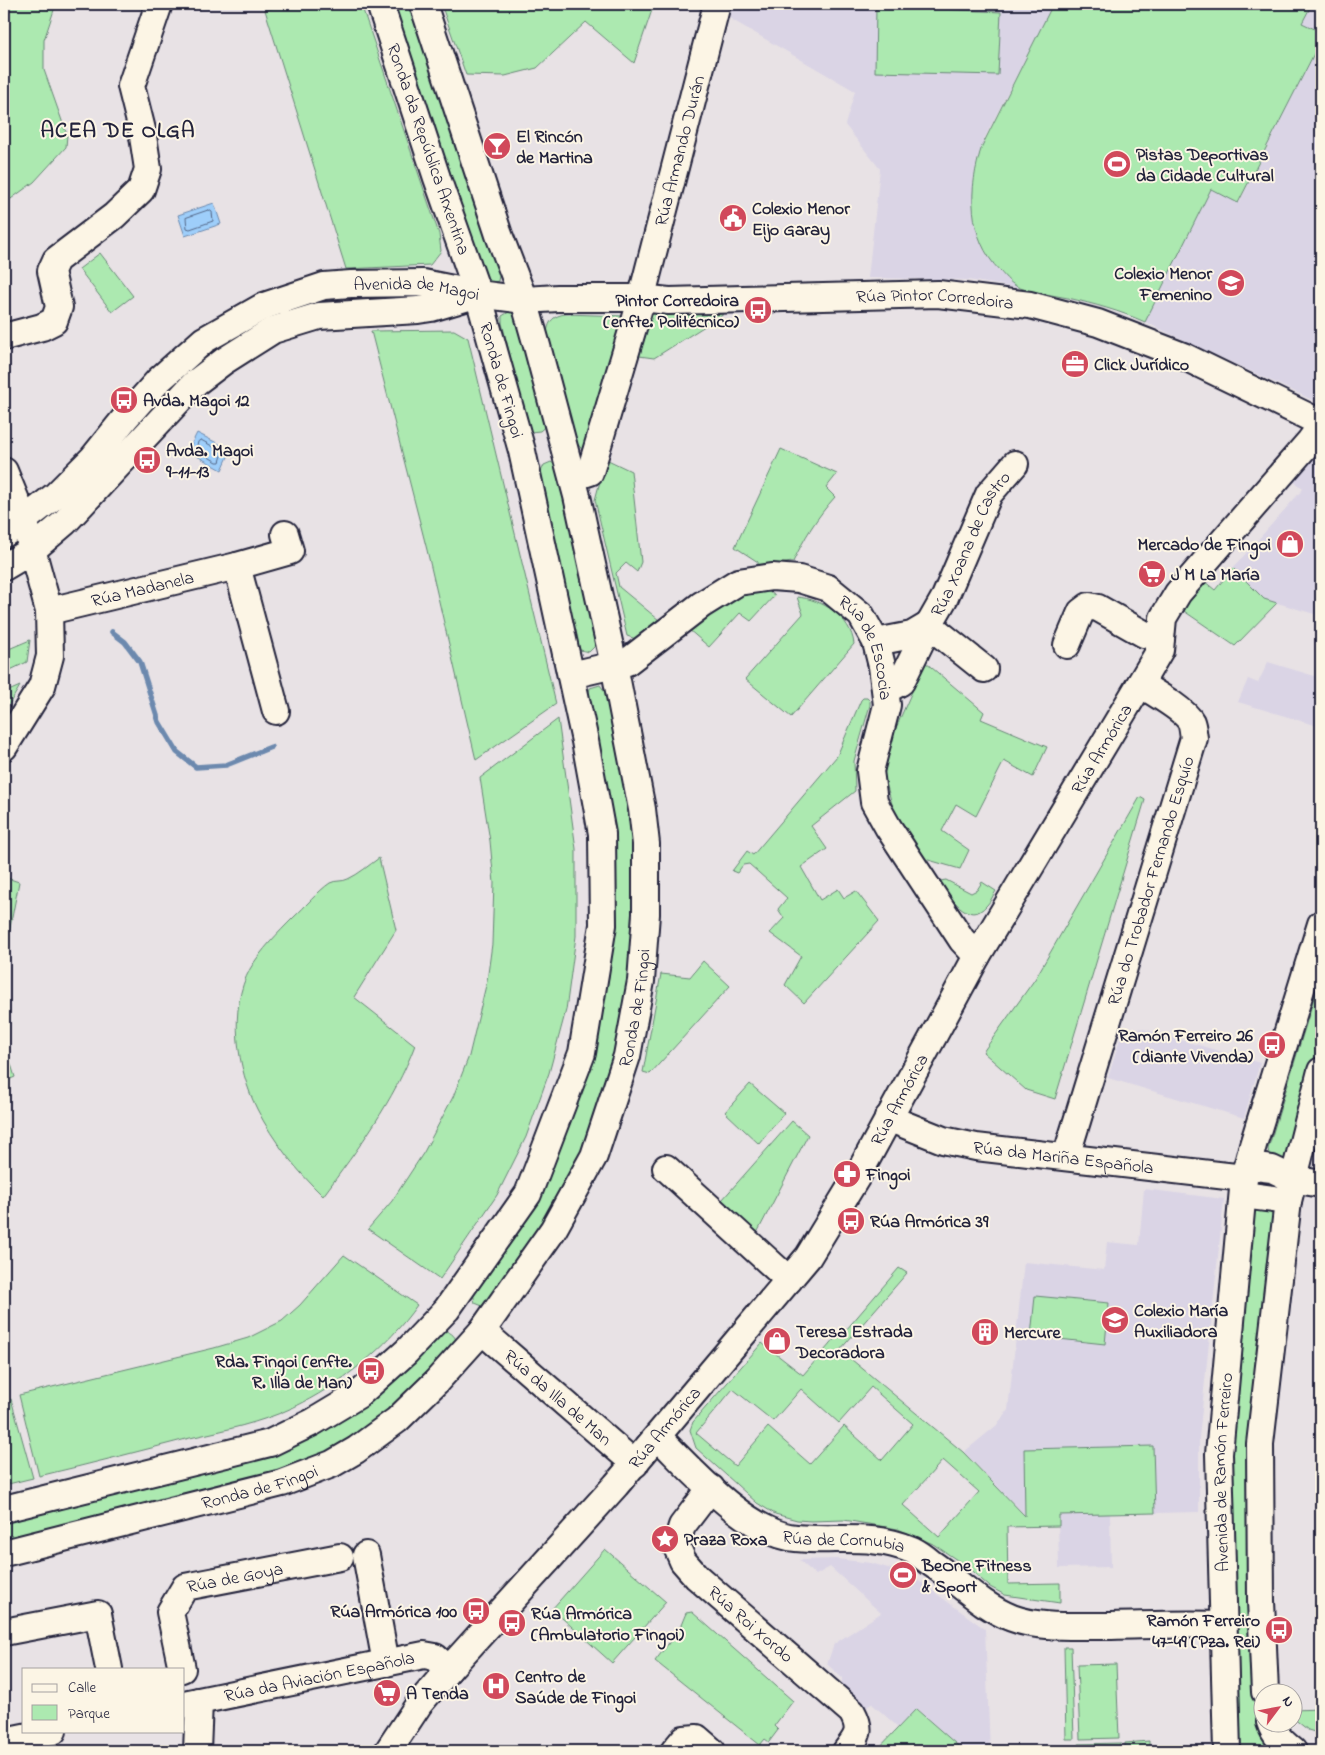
<svg xmlns="http://www.w3.org/2000/svg" width="1325" height="1755" viewBox="0 0 1325 1755" font-family="'Indie Flower',sans-serif">
  <rect width="100%" height="100%" fill="#e8e2e5"/>
  <filter id="ink" filterUnits="userSpaceOnUse"><feTurbulence type="fractalNoise" baseFrequency=".02" numOctaves="2"/><feDisplacementMap in="SourceGraphic" scale="10" xChannelSelector="R" yChannelSelector="G"/><feConvolveMatrix kernelMatrix="1 2 1 2 8 2 1 2 1" color-interpolation-filters="sRGB"/></filter>
  <g filter="url(#ink)">
    <!-- built -->
    <g fill="#dad4e5">
      <path d="M733,4H1053L984,139L977,160L973,182V212L979,239L987,255L998,270L1018,288L968,280L868,278L880,169L845,125L855,91L729,18Z"/>
      <path d="M1312,4H1321V32L1302,23Z"/>
      <path d="M1321,40V404L1145,322L1211,189L1239,203Z"/>
      <path d="M1321,448V616L1264,599L1233,568L1303,489L1292,480Z"/>
      <path d="M1268,662L1321,678V727L1238,702L1248,679L1258,683Z"/>
      <path d="M1140,1028L1260,1063L1244,1118L1108,1078L1120,1039L1139,1030Z"/>
      <path d="M1144,1189L1224,1199L1199,1438V1512L1110,1514L1111,1567L1059,1568L1058,1515L1026,1516L964,1452L997,1425L1008,1410L1024,1262L1104,1270L1107,1242L1139,1245Z"/>
      <path d="M837,1559L871,1563L905,1573L919,1581L985,1629L990,1751H964L917,1709L898,1727L871,1703L860,1715L841,1697L842,1678L827,1664L834,1644L881,1613L830,1567L816,1575L799,1560Z"/>
    </g>
    <!-- green -->
    <g fill="#ace9b0" stroke="#678676" fill-rule="evenodd">
      <path d="M4,4H56L44,40V70L67,135L66,147L34,182L4,204Z"/>
      <path d="M284,4H361L439,234L441,251L430,265L346,269L265,10Z"/>
      <path d="M393,4H414L500,270L498,281L490,284L480,276L468,229Z"/>
      <path d="M441,4H654L634,63L586,22L537,68L505,76L466,75Z"/>
      <path d="M1053,4H1312L1302,23L1321,32V40L1238,203L1211,189L1145,322C1120,311 1094,304 1068,298C1053,295 1035,293 1020,288C1012,285 1005,277 1000,271C967,237 968,188 982,146Z"/>
      <path d="M876,6L1001,12L998,75L875,72Z"/>
      <path d="M100,253L133,296L112,312L79,269Z"/>
      <path d="M509,312H516L549,423L540,431L530,432L526,421L502,323V316Z"/>
      <path d="M565,314L625,316L583,451L577,443L547,332C549,320 554,316 565,314Z"/>
      <path d="M650,314H724L654,358L639,356Z"/>
      <path d="M454,330L468,338L556,704L476,760L427,550L371,331Z"/>
      <path d="M781,449L837,474L826,488L835,497C817,517 804,538 793,562L758,566V562L735,547Z"/>
      <path d="M606,459L631,471L641,562L637,572L626,563L616,573L619,587L659,620L636,639L627,636L595,500Z"/>
      <path d="M551,462L557,466L598,643L589,652L580,650L575,642L540,474L544,465Z"/>
      <path d="M1233,568L1264,599L1277,603L1235,646L1181,609L1204,581L1215,590Z"/>
      <path d="M764,590L775,595L751,621L740,613L709,647L688,629L731,597Z"/>
      <path d="M797,597C822,599 851,617 854,644L791,717L745,679L803,614Z"/>
      <path d="M30,640L27,662L4,673V651Z"/>
      <path d="M925,662L984,712L981,719L1047,747L1033,777L1004,761L976,816L956,804L942,831L969,850L960,869L925,859L894,811L884,776L891,739Z"/>
      <path d="M600,685L606,693L633,829L637,891L629,972L616,1061L583,1155L541,1231L485,1307L475,1303L473,1293L547,1174L586,1079L609,977L613,897L588,696L590,688Z"/>
      <path d="M20,686L4,713V693Z"/>
      <path d="M863,698H867L870,701V705L854,761L855,791L811,826L827,849L801,867L820,900L838,889L844,898L856,891L879,921L804,1003L785,985L801,956L770,933L784,918L778,909L787,898L749,864L743,865L737,873L732,871L747,851L753,855L837,756L861,700Z"/>
      <path d="M558,719L576,849V936L566,1010L549,1073L526,1137L497,1195L440,1279L368,1229L392,1201L424,1152L453,1097L469,1056L487,981L492,944L494,883L490,841L480,778Z"/>
      <path d="M1140,797L1145,800L1055,1099L1026,1090L983,1052L1035,979Z"/>
      <path d="M379,858L396,930L354,997L415,1045C394,1101 358,1149 323,1196C297,1171 273,1141 257,1109C237,1069 228,1009 250,969C261,950 278,933 294,917C305,907 318,891 330,883C335,880 343,882 348,879C359,874 369,865 379,858Z"/>
      <path d="M4,877L19,882L4,958Z"/>
      <path d="M946,880L971,893L977,890L982,882L996,891C993,895 991,901 987,905C968,928 949,895 940,881Z"/>
      <path d="M703,961L730,986L650,1074L643,1072L661,974L690,977Z"/>
      <path d="M1321,975V1049L1291,1150L1286,1160L1277,1161L1269,1154L1268,1149Z"/>
      <path d="M4,1020L9,1058L15,1077L4,1082Z"/>
      <path d="M750,1084L784,1113L759,1144L725,1112Z"/>
      <path d="M792,1121L808,1135L757,1233L722,1200Z"/>
      <path d="M1254,1205L1280,1207L1258,1701L1263,1735L1269,1745L1258,1751H1236L1229,1452Z"/>
      <path d="M344,1255L417,1305C388,1347 339,1386 292,1408C260,1423 225,1430 190,1438C140,1451 90,1464 39,1476L19,1395L214,1348L248,1338L282,1321L300,1305Z"/>
      <path d="M899,1268L907,1273L840,1350L963,1452L1025,1516L1024,1449L1153,1446L1155,1513L1059,1515V1526L1007,1527L1008,1584L1060,1583V1603L1005,1595L990,1587L966,1566L933,1544L898,1529L844,1520L811,1521L797,1520L775,1514L757,1503L696,1448L690,1430L693,1422L762,1343L803,1375L844,1328L846,1330ZM871,1387L913,1424L882,1460L844,1426L810,1464L768,1427L735,1466L696,1433L733,1389L773,1421L801,1389L839,1423ZM943,1460L979,1492L939,1537L903,1505Z"/>
      <path d="M1035,1296L1109,1303L1105,1344L1031,1336Z"/>
      <path d="M442,1330C450,1332 454,1334 457,1342L407,1398L335,1450L300,1465L4,1543V1517L255,1455Z"/>
      <path d="M11,1399L33,1478L4,1485V1401Z"/>
      <path d="M605,1549L666,1602L612,1663L552,1609Z"/>
      <path d="M692,1612L793,1701L774,1726L778,1730L769,1742L765,1739L760,1745L655,1661L679,1630L686,1613Z"/>
      <path d="M1064,1647H1071L1074,1739H1066Z"/>
      <path d="M1116,1664L1119,1738L1080,1739L1077,1665Z"/>
      <path d="M916,1709L964,1751H876Z"/>
      <path d="M1321,1709V1734L1308,1730L1293,1718V1710Z"/>
      <path d="M1149,1741V1751H1125V1743Z"/>
      <path d="M1120,1743V1751H1079V1744Z"/>
    </g>
    <!-- water -->
    <g fill="#9ecefa" stroke="#6c89ae">
      <path d="M214,203L221,224L185,236L178,215Z"/>
      <path d="M197,433L231,450L222,470L188,451Z"/>
    </g>
    <g fill="none" stroke-linecap="round" stroke-linejoin="round">
      <!-- shore -->
      <g stroke="#546787" stroke-width="1">
        <path d="M209,210L212,212L213,221L190,229L187,228L186,218Z"/>
        <path d="M201,440L223,452L220,462H217L196,450L198,442Z"/>
      </g>
      <!-- stream -->
      <path stroke="#6c89ae" stroke-width="5.5" d="M112,632L125,642L140,662L159,722L177,752L196,767L226,765L271,747"/>
      <defs>
        <g id="minor">
          <path d="M4,337L42,327L54,321L59,307L51,271L56,260L114,216L141,190L148,169L142,130L131,86L159,4"/>
          <path d="M4,471L24,520L49,611L50,656L42,686L4,747"/>
          <path id="s1" d="M584,474L590,472L638,311L717,4"/>
          <path id="s2" d="M4,534L24,520L56,495L93,458L126,417L159,380L204,340L264,306L324,286L351,284L423,283L478,294L524,300L558,298H641L669,301L938,294L1030,305L1098,323L1183,356L1321,423"/>
          <path d="M237,566L276,711"/>
          <path d="M4,567L31,551L65,522L195,383L224,361L273,330L319,316L418,310L431,308L475,295"/>
          <path id="s3" d="M49,611L237,566L290,551L285,534"/>
          <path d="M929,625L984,669"/>
          <path d="M876,642L912,635L929,625"/>
          <path d="M1067,645L1081,612L1089,606L1098,608L1144,634L1161,638"/>
          <path id="s4" d="M571,675L627,662L701,605L738,582L772,577L799,579L828,588L861,615L876,642L882,666L887,705L870,771L874,802L888,827L962,940L977,956"/>
          <path id="s5" d="M886,690L901,682L929,625L945,597L989,494L1015,464"/>
          <path id="s6" d="M888,1118L943,1140L976,1147L1244,1178"/>
          <path id="s7" d="M1066,1157L1194,738C1193,733 1193,727 1191,722C1185,710 1153,692 1140,684"/>
          <path d="M1247,1166L1272,1169L1293,1179L1321,1184"/>
          <path d="M666,1168L789,1280"/>
          <path d="M1243,1195L1288,1201"/>
          <path id="s8" d="M482,1331L635,1464"/>
          <path id="s9" d="M658,1437C693,1471 746,1533 796,1538C836,1542 873,1533 912,1550C918,1553 925,1558 931,1563C958,1581 981,1606 1012,1618C1036,1627 1065,1626 1091,1626C1135,1626 1179,1623 1223,1625"/>
          <path id="s10" d="M711,1488L682,1526L676,1545L683,1561L697,1577L852,1712C862,1730 858,1736 846,1751"/>
          <path d="M4,1509L270,1443L313,1422L358,1395L406,1352L447,1309L528,1194L582,1053L603,925L602,834L585,741L522,451L478,294L437,178L380,4"/>
          <path id="s11" d="M4,1553L282,1483L332,1464L356,1450L397,1420L436,1382L482,1331L553,1230L594,1156L627,1056L641,981L646,914V844L642,809L614,665L577,496L537,346L524,300L499,235L423,4"/>
          <path d="M366,1555L386,1663"/>
          <path d="M4,1632L98,1614L109,1669"/>
          <path id="s12" d="M182,1669L170,1612L185,1587L340,1557"/>
          <path d="M1265,1692L1261,1601L1260,1444L1288,1201L1321,1071"/>
          <path id="s13" d="M184,1704L424,1655L435,1657L449,1669"/>
          <path d="M1270,1722C1274,1735 1283,1743 1293,1751"/>
          <path d="M4,1741L53,1731"/>
          <path d="M197,1751L199,1701"/>
          <path id="s14" d="M388,1751L419,1704L449,1669L616,1485L808,1257L858,1175L977,956L1140,684L1160,650L1163,618L1178,593L1310,441L1321,426"/>
          <path d="M674,1751L684,1739L697,1738L712,1751"/>
          <path id="s15" d="M1227,1751L1219,1454L1244,1178L1253,1145L1321,924"/>
        </g>
      </defs>
      <!-- minor casing -->
      <use href="#minor" stroke="#22223b" stroke-width="30"/>
      <!-- minor -->
      <use href="#minor" stroke="#fcf5e5" stroke-width="26"/>
    </g>
  </g>
  <!-- icons -->
  <defs>
    <symbol id="bar-disc" viewBox="-11 -11 22 22"><circle r="9.5" fill="#d1495b" stroke="#fcf5e5"/><path d="M-6-5H6L.8 .8V4.5H3.5V6h-7V4.5H-.8V.8Z" fill="#fff"/></symbol>
    <symbol id="stadium-disc" viewBox="-11 -11 22 22"><circle r="9.5" fill="#d1495b" stroke="#fcf5e5"/><path d="M0-5a6.5 5 0 1 0 0 10a6.5 5 0 1 0 0-10ZM-3.5-1.8h7v3.6h-7Z" fill="#fff"/></symbol>
    <symbol id="civic-disc" viewBox="-11 -11 22 22"><circle r="9.5" fill="#d1495b" stroke="#fcf5e5"/><path d="M-.6-6.5H3V-4.5H.6V-3L4-1V1h2V6H-6V1h2V-1L-.6-3ZM-1.2 2.5V6h2.4V2.5Z" fill="#fff"/></symbol>
    <symbol id="school-disc" viewBox="-11 -11 22 22"><circle r="9.5" fill="#d1495b" stroke="#fcf5e5"/><path d="M0-5L7-2L0 1L-7-2ZM-4 1L0 2.5L4 1V4Q0 6-4 4Z" fill="#fff"/></symbol>
    <symbol id="bus-disc" viewBox="-11 -11 22 22"><circle r="9.5" fill="#d1495b" stroke="#fcf5e5"/><path d="M-5-6H5V4H4V6H2V4H-2V6H-4V4H-5ZM-3.5-4V0h7V-4ZM-3.5 1.2v1.5H-2V1.2ZM2 1.2v1.5H3.5V1.2Z" fill="#fff"/></symbol>
    <symbol id="office-disc" viewBox="-11 -11 22 22"><circle r="9.5" fill="#d1495b" stroke="#fcf5e5"/><path d="M-6-3h4V-5.5h4V-3h4V5H-6ZM-1-4.5V-3h2v-1.5ZM-6 0V1H6V0Z" fill="#fff"/></symbol>
    <symbol id="shop-disc" viewBox="-11 -11 22 22"><circle r="9.5" fill="#d1495b" stroke="#fcf5e5"/><path d="M-5-2.5h2.3a2.7 3.5 0 0 1 5.4 0H5L5.5 6h-11ZM-1.5-2.5h3a1.5 2.3 0 0 0-3 0Z" fill="#fff"/></symbol>
    <symbol id="supermarket-disc" viewBox="-11 -11 22 22"><circle r="9.5" fill="#d1495b" stroke="#fcf5e5"/><path d="M-6-5.5h2.5l.6 2H6L4.5 2H-2.5L-4.4-4H-6ZM-1.5 3.2a1.3 1.3 0 1 0 .1 0ZM3 3.2a1.3 1.3 0 1 0 .1 0Z" fill="#fff"/></symbol>
    <symbol id="pharmacy-disc" viewBox="-11 -11 22 22"><circle r="9.5" fill="#d1495b" stroke="#fcf5e5"/><path d="M-2-6h4v4h4v4h-4v4h-4v-4h-4v-4h4Z" fill="#fff"/></symbol>
    <symbol id="building-disc" viewBox="-11 -11 22 22"><circle r="9.5" fill="#d1495b" stroke="#fcf5e5"/><path d="M-4-6H4V6H1V3H-1V6H-4ZM-2.5-4.3h1.7v1.8h-1.7ZM.8-4.3h1.7v1.8H.8ZM-2.5-1h1.7V.8h-1.7ZM.8-1h1.7V.8H.8Z" fill="#fff"/></symbol>
    <symbol id="sight-disc" viewBox="-11 -11 22 22"><circle r="9.5" fill="#d1495b" stroke="#fcf5e5"/><path d="M0-6L1.8-2.2L6-1.7L2.9 1.2L3.7 5.4L0 3.3L-3.7 5.4L-2.9 1.2L-6-1.7L-1.8-2.2Z" fill="#fff"/></symbol>
    <symbol id="hospital-disc" viewBox="-11 -11 22 22"><circle r="9.5" fill="#d1495b" stroke="#fcf5e5"/><path d="M-5-5h3v3.5h4V-5h3V5h-3V1.5h-4V5h-3Z" fill="#fff"/></symbol>
  </defs>
  <g fill-rule="evenodd">
    <use href="#bar-disc" x="481" y="130" width="32" height="32"/>
    <use href="#stadium-disc" x="1101" y="148" width="32" height="32"/>
    <use href="#civic-disc" x="717" y="202" width="32" height="32"/>
    <use href="#school-disc" x="1215" y="267" width="32" height="32"/>
    <use href="#bus-disc" x="742" y="294" width="32" height="32"/>
    <use href="#office-disc" x="1059" y="348" width="32" height="32"/>
    <use href="#bus-disc" x="108" y="384" width="32" height="32"/>
    <use href="#bus-disc" x="131" y="444" width="32" height="32"/>
    <use href="#shop-disc" x="1274" y="528" width="32" height="32"/>
    <use href="#supermarket-disc" x="1136" y="558" width="32" height="32"/>
    <use href="#bus-disc" x="1256" y="1029" width="32" height="32"/>
    <use href="#pharmacy-disc" x="831" y="1158" width="32" height="32"/>
    <use href="#bus-disc" x="835" y="1205" width="32" height="32"/>
    <use href="#school-disc" x="1099" y="1304" width="32" height="32"/>
    <use href="#building-disc" x="969" y="1316" width="32" height="32"/>
    <use href="#shop-disc" x="761" y="1325" width="32" height="32"/>
    <use href="#bus-disc" x="355" y="1355" width="32" height="32"/>
    <use href="#sight-disc" x="649" y="1523" width="32" height="32"/>
    <use href="#stadium-disc" x="887" y="1559" width="32" height="32"/>
    <use href="#bus-disc" x="460" y="1595" width="32" height="32"/>
    <use href="#bus-disc" x="496" y="1607" width="32" height="32"/>
    <use href="#bus-disc" x="1263" y="1614" width="32" height="32"/>
    <use href="#hospital-disc" x="480" y="1670" width="32" height="32"/>
    <use href="#supermarket-disc" x="371" y="1677" width="32" height="32"/>
  </g>
  <g text-anchor="middle" stroke-width="4" stroke-linejoin="round" paint-order="stroke">
    <!-- poi labels -->
    <g font-size="18" font-weight="bold" fill="#22223b" stroke="#fcf5e5" text-anchor="start">
      <text x="516" y="142">El Rincón<tspan x="516" dy="21">de Martina</tspan></text>
      <text x="1136" y="160">Pistas Deportivas<tspan x="1136" dy="21">da Cidade Cultural</tspan></text>
      <text x="752" y="214">Colexio Menor<tspan x="752" dy="21">Eijo Garay</tspan></text>
      <text x="1212" y="279" text-anchor="end">Colexio Menor<tspan x="1212" dy="21">Femenino</tspan></text>
      <text x="739" y="306" text-anchor="end">Pintor Corredoira<tspan x="739" dy="21">(enfte. Politécnico)</tspan></text>
      <text x="1094" y="370">Click Jurídico</text>
      <text x="143" y="406">Avda. Magoi 12</text>
      <text x="166" y="456">Avda. Magoi<tspan x="166" dy="21">9-11-13</tspan></text>
      <text x="1271" y="550" text-anchor="end">Mercado de Fingoi</text>
      <text x="1171" y="580">J M La María</text>
      <text x="1253" y="1041" text-anchor="end">Ramón Ferreiro 26<tspan x="1253" dy="21">(diante Vivenda)</tspan></text>
      <text x="866" y="1180">Fingoi</text>
      <text x="870" y="1227">Rúa Armórica 39</text>
      <text x="1134" y="1316">Colexio María<tspan x="1134" dy="21">Auxiliadora</tspan></text>
      <text x="796" y="1337">Teresa Estrada<tspan x="796" dy="21">Decoradora</tspan></text>
      <text x="1004" y="1338">Mercure</text>
      <text x="352" y="1367" text-anchor="end">Rda. Fingoi (enfte.<tspan x="352" dy="21">R. Illa de Man)</tspan></text>
      <text x="684" y="1545">Praza Roxa</text>
      <text x="922" y="1571">BeOne Fitness<tspan x="922" dy="21">&amp; Sport</tspan></text>
      <text x="457" y="1617" text-anchor="end">Rúa Armórica 100</text>
      <text x="531" y="1619">Rúa Armórica<tspan x="531" dy="21">(Ambulatorio Fingoi)</tspan></text>
      <text x="1260" y="1626" text-anchor="end">Ramón Ferreiro<tspan x="1260" dy="21">47-49 (Pza. Rei)</tspan></text>
      <text x="515" y="1682">Centro de<tspan x="515" dy="21">Saúde de Fingoi</tspan></text>
      <text x="406" y="1699">A Tenda</text>
    </g>
    <!-- street labels -->
    <g font-size="18" fill="#22223b" stroke="#fcf5e5">
      <text transform="translate(429 149) rotate(71)" y="6">Ronda da República Arxentina</text>
      <text dy="6" stroke="none"><textPath href="#s1" startOffset="340">Rúa Armando Durán</textPath></text>
      <text dy="6" stroke="none"><textPath href="#s2" startOffset="505">Avenida de Magoi</textPath></text>
      <text dy="6" stroke="none"><textPath href="#s2" startOffset="1025">Rúa Pintor Corredoira</textPath></text>
      <text transform="translate(502 380) rotate(74)" y="6">Ronda de Fingoi</text>
      <text dy="6" stroke="none"><textPath href="#s5" startOffset="172">Rúa Xoana de Castro</textPath></text>
      <text dy="6" stroke="none"><textPath href="#s3" startOffset="96">Rúa Madanela</textPath></text>
      <text dy="6" stroke="none"><textPath href="#s4" startOffset="361">Rúa de Escocia</textPath></text>
      <text dy="6" stroke="none"><textPath href="#s14" startOffset="1236">Rúa Armórica</textPath></text>
      <text dy="6" stroke="none"><textPath href="#s7" startOffset="289">Rúa do Trobador Fernando Esquío</textPath></text>
      <text dy="6" stroke="none"><textPath href="#s11" startOffset="904">Ronda de Fingoi</textPath></text>
      <text dy="6" stroke="none"><textPath href="#s14" startOffset="831">Rúa Armórica</textPath></text>
      <text dy="6" stroke="none"><textPath href="#s6" startOffset="181">Rúa da Mariña Española</textPath></text>
      <text dy="6" stroke="none"><textPath href="#s8" startOffset="101">Rúa da Illa de Man</textPath></text>
      <text dy="6" stroke="none"><textPath href="#s14" startOffset="426">Rúa Armórica</textPath></text>
      <text dy="6" stroke="none"><textPath href="#s15" startOffset="279">Avenida de Ramón Ferreiro</textPath></text>
      <text dy="6" stroke="none"><textPath href="#s11" startOffset="264">Ronda de Fingoi</textPath></text>
      <text dy="6" stroke="none"><textPath href="#s9" startOffset="222">Rúa de Cornubia</textPath></text>
      <text dy="6" stroke="none"><textPath href="#s12" startOffset="138">Rúa de Goya</textPath></text>
      <text dy="6" stroke="none"><textPath href="#s10" startOffset="178">Rúa Roi Xordo</textPath></text>
      <text dy="6" stroke="none"><textPath href="#s13" startOffset="138">Rúa da Aviación Española</textPath></text>
    </g>
    <!-- district labels -->
    <g font-size="22" font-weight="bold" letter-spacing="1" fill="#22223b" stroke="#fcf5e5">
      <text x="118" y="137">ACEA DE OLGA</text>
    </g>
  </g>
  <!-- margin -->
  <rect width="1325" height="1755" fill="none" stroke="#fcf5e5" stroke-width="20"/>
  <rect x="10" y="10" width="1305" height="1735" fill="none" stroke="#22223b" stroke-width="2" filter="url(#ink)"/>
  <!-- legend -->
  <rect x="22" y="1668" width="162" height="65" fill="#fcf5e5" stroke="#a5a1a1"/>
  <rect x="32" y="1684" width="25" height="8" fill="#fcf5e5" stroke="#a5a1a1"/>
  <text x="68" y="1692" font-size="15" fill="#22223b">Calle</text>
  <rect x="32" y="1705" width="25" height="15" fill="#ace9b0" stroke="#a5a1a1"/>
  <text x="68" y="1718" font-size="15" fill="#22223b">Parque</text>
  <!-- north arrow -->
  <g transform="translate(1278 1708) rotate(58)"><circle r="24" fill="#fcf5e5" stroke="#a5a1a1"/>
  <path d="M0-4L9 19L0 12L-9 19Z" fill="#d1495b"/>
  <text y="-8" font-size="14" font-weight="bold" text-anchor="middle" fill="#22223b">N</text>
  </g>
</svg>
